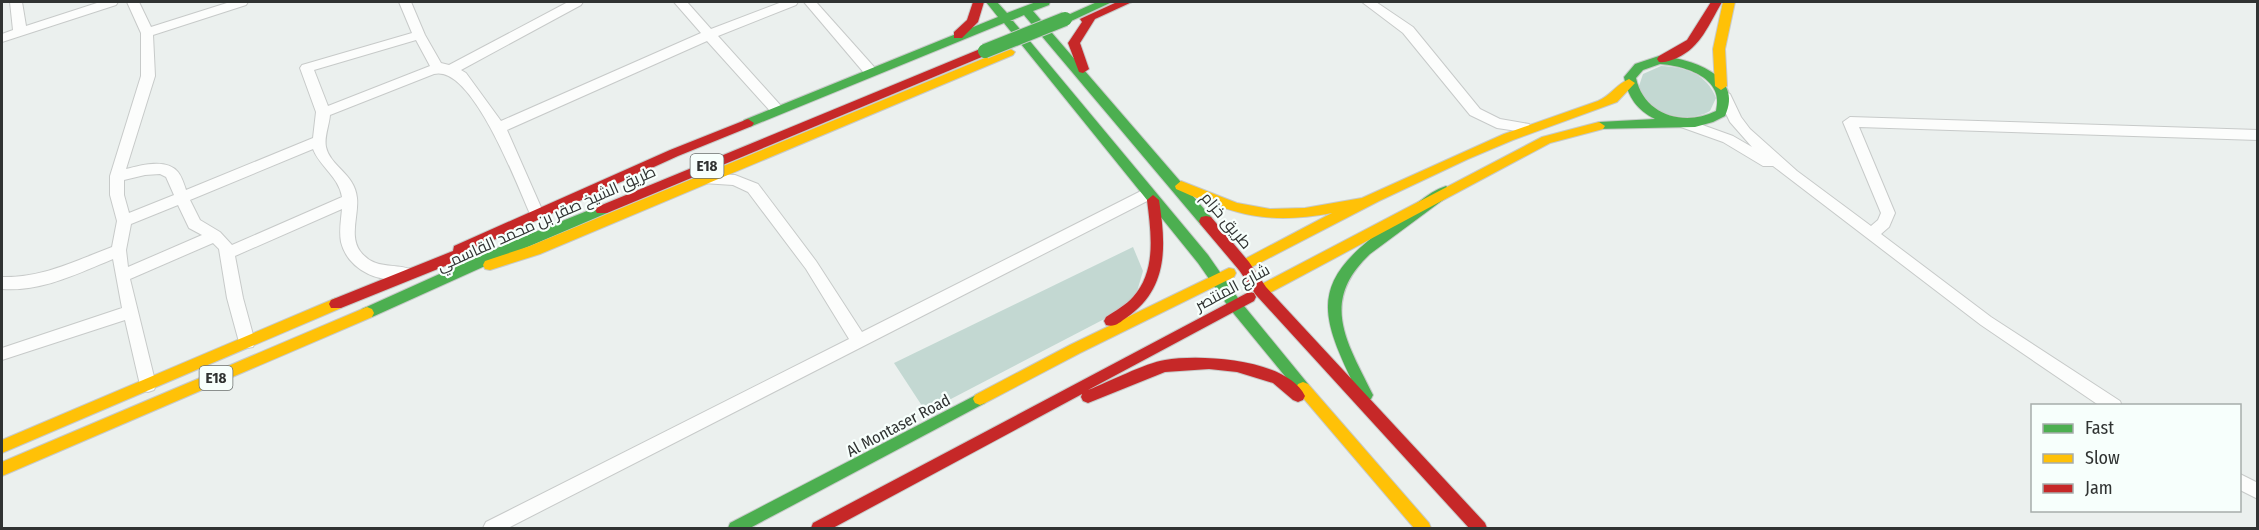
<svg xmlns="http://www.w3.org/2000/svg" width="2259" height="530" viewBox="0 0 2259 530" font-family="'Fira Sans Condensed',Cairo,sans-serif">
  <rect width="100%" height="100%" fill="#ebf0ee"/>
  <!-- green -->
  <g fill="#c3d8d2">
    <path d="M1661,66C1685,67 1707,74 1716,98L1710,111C1690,123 1659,116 1644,99C1642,96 1640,90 1639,86L1643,74Z"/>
    <path d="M1133,247L1143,271L1136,295L1114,314L926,412L894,363Z"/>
  </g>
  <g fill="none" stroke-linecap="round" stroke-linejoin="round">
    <defs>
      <g id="street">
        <path d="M10,2H22L26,26L100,2H118L116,5L2,42V34L13,30Z"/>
        <path d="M127,2H139L151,27L230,2H248L246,5L153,35L155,76L126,169C141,165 167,158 178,172C182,177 184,184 186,190L313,138L316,112L300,68L302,65L412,33L399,2H411L425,35L441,63L449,65L568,2H583L581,5L461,70L466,73L501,121L701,33L674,2H687L711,29L782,2H798L796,5L718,36L782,107L784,110L782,113H772L707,41L507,130L544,214L542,218H532L530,214C517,185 472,64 434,74L330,115C329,126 324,137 326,147C330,166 355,174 357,198C359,214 349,236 360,251C374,270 392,263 410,269L413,273L410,277C383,286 348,271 341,242C339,231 341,220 342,209L235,256L243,298L255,342L253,347L247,348L241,347L239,342L227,298L219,249L213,243L130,279L156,385L154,390L148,392L142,390L140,385L125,320L2,360V348L122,308L113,259C77,274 41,292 2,289V277C42,278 75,261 112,247L117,221L110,195V176L141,76V33ZM416,40L430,66L328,106L314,70ZM313,149C320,167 339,177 342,197L232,245L220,232L200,220L190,200ZM145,175L160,174L166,177L174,195L129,213L124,195V180ZM178,205L189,228L202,235L128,267L126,250L131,224Z"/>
        <path d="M804,2H816L875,68L877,71L875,74H865Z"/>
        <path d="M1362,2H1376L1413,27L1480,109L1500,119L1529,124L1531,127L1529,130L1524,132L1497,128L1470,115L1403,33Z"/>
        <path d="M1725,92L1730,94L1741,117L1750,129L1797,171L1871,226L1878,220L1881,213L1843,122L1850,117L2258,130V140L1859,127L1895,213L1889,227L1881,234L1991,317L2120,401L2122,406H2100L1981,325L1773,166H1763L1723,142L1678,126L1676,123L1678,120L1683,118L1733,136L1752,147L1730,122L1718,97Z"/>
        <path d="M708,174L735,175L758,184L816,261L862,332L1143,190L1148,189L1155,194L1153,198L508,528H483L486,522L849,339L806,269L748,192L733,185L703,183L701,179Z"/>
        <path d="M2240,474L2258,483V499L2240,490Z"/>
      </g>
      <g id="fast">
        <path d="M986,2H997L1007,13L1036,2H1050L1049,5L1033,11L1211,217L1213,221L1211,225H1201L1024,15L1010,21H1013L1208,255L1240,301L1308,384L1310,388L1308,392L1303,394L1298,392L1230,309L1198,263L1004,23L752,126L748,127L742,123L744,120L998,17Z"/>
        <path d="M1097,2H1112L1069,22H1061L1059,19Z"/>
        <path d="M1659,56C1689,58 1745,75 1725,116L1713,122L1695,127L1595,129L1593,126L1599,122L1655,119C1637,110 1628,97 1624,77L1635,64ZM1660,64C1686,66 1725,78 1716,111C1684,127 1644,115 1636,78L1643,70Z"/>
        <path d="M1446,186L1452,191L1451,194L1370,254C1319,302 1347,342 1373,395L1371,399L1366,401L1361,399C1318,312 1306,283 1393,222C1409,211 1427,192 1446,186Z"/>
        <path d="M602,205L607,207L609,210L607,213L525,248L372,317H362L360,313L362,309L515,240Z"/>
        <path d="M980,393L985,395L987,399L985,403L750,528H728L730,523Z"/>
      </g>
      <g id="slow">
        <path d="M1723,2H1735L1725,49L1727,86L1721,90L1715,86L1713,49Z"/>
        <path d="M1009,48L1015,52L1013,55L540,254L490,270L485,269L483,265L485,261L530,246Z"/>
        <path d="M1629,79L1635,83L1617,102L1513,140L1468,159L1379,201L1244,271L1239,270L1237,266L1239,262L1332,213C1268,225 1235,215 1176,189L1175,186L1181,181L1237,203L1270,209L1305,208L1362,198L1504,134L1598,101C1610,96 1617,84 1629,79Z"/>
        <path d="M1599,122L1605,126L1603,129L1550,143L1266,295H1256L1254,291L1256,287L1542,137Z"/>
        <path d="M1229,268L1234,269L1236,273L1234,277L1080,353L985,403L980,405L975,403L973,399L975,395L1070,345Z"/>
        <path d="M336,298L341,300L343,304L341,308L2,453V440Z"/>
        <path d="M367,307L372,309L374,313L372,317L2,476V462Z"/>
        <path d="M1303,382L1308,384L1429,523L1431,528H1414L1298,392L1296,388L1298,384Z"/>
      </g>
      <g id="jam">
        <path d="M973,2H984L978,22L962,38H954V32L967,20Z"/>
        <path d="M1117,2H1132L1095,19L1080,43L1089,69L1083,73L1079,72L1068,43L1082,22L1080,19Z"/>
        <path d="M1711,2H1722C1709,24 1701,47 1677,58C1671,60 1666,63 1659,62L1657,59L1659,56L1687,40Z"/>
        <path d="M985,47L989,48L991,51L989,54L607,213H597L595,210L597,207Z"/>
        <path d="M748,119L754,123L752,126L678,156L485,244V250L341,308H331L329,304L331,300L453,251L454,246L670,150Z"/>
        <path d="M1153,195L1159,200C1166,245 1169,289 1126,318C1120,322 1115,328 1106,325L1104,321L1106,317C1115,311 1126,305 1133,297C1157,271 1151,232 1147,200Z"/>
        <path d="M1206,216L1211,217L1249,262L1266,287L1485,523L1487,528H1469L1256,295L1239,270L1201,225L1199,221L1201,217Z"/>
        <path d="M1249,292L1254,293L1256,297L1254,301L1088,390C1109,382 1145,363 1165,360C1201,354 1287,359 1305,396L1303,400L1298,402L1293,400L1273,383L1237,372L1209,369L1165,372L1088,403L1083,401L1081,397L1082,394L833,528H811L813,523Z"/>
      </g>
    </defs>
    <!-- street casing -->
    <use href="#street" stroke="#c7cac9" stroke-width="2"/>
    <!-- fast casing -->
    <use href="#fast" stroke="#c7cac9" stroke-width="2"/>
    <!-- slow casing -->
    <use href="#slow" stroke="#c7cac9" stroke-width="2"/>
    <!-- jam casing -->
    <use href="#jam" stroke="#c7cac9" stroke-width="2"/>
    <!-- street -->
    <use href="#street" fill="#fcfdfc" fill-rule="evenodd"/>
    <!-- fast -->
    <use href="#fast" fill="#4caf50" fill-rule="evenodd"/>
    <!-- slow -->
    <use href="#slow" fill="#ffc107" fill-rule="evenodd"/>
    <!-- jam -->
    <use href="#jam" fill="#c62828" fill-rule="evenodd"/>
    <defs>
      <path id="fast-bridge" d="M985,51L1065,19"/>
    </defs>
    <!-- fast-bridge casing -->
    <use href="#fast-bridge" stroke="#c7cac9" stroke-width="16" stroke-linecap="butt"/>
    <!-- fast-bridge -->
    <use href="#fast-bridge" stroke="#4caf50" stroke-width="14"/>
  </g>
  <g text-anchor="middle" stroke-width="4.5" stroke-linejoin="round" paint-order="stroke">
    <!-- shield labels -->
    <g fill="#f7fffc" stroke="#6c706f" stroke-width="1.5">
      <rect x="690.5" y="154" width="33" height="24" rx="4.5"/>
      <rect x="199.5" y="366" width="33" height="24" rx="4.5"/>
    </g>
    <g font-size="15" font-weight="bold" fill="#303332">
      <text x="707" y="171">E18</text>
      <text x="216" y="383">E18</text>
    </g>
    <!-- street labels -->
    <g font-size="16" fill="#303332" stroke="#f7fffc">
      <text transform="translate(546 218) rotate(-24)" y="6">طريق الشيخ صقر بن محمد القاسمي</text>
      <text transform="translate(1227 220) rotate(50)" y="6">طريق خزام</text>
      <text transform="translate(1232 287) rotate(-28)" y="6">شارع المنتصر</text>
      <text transform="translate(898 425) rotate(-28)" y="6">Al Montaser Road</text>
    </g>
  </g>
  <!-- border -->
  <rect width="2259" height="530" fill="none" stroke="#303332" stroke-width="6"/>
  <!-- legend -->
  <rect x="2031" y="404" width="210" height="108" fill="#f7fffc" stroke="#a7adab" stroke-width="1.5"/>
  <rect x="2043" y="424" width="30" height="9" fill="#4caf50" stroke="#a7adab" stroke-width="1.5"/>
  <text x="2085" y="434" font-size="18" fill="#303332">Fast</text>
  <rect x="2043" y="454" width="30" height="9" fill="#ffc107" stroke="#a7adab" stroke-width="1.5"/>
  <text x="2085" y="464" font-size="18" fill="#303332">Slow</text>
  <rect x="2043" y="484" width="30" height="9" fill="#c62828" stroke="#a7adab" stroke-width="1.5"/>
  <text x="2085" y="494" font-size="18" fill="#303332">Jam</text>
</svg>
